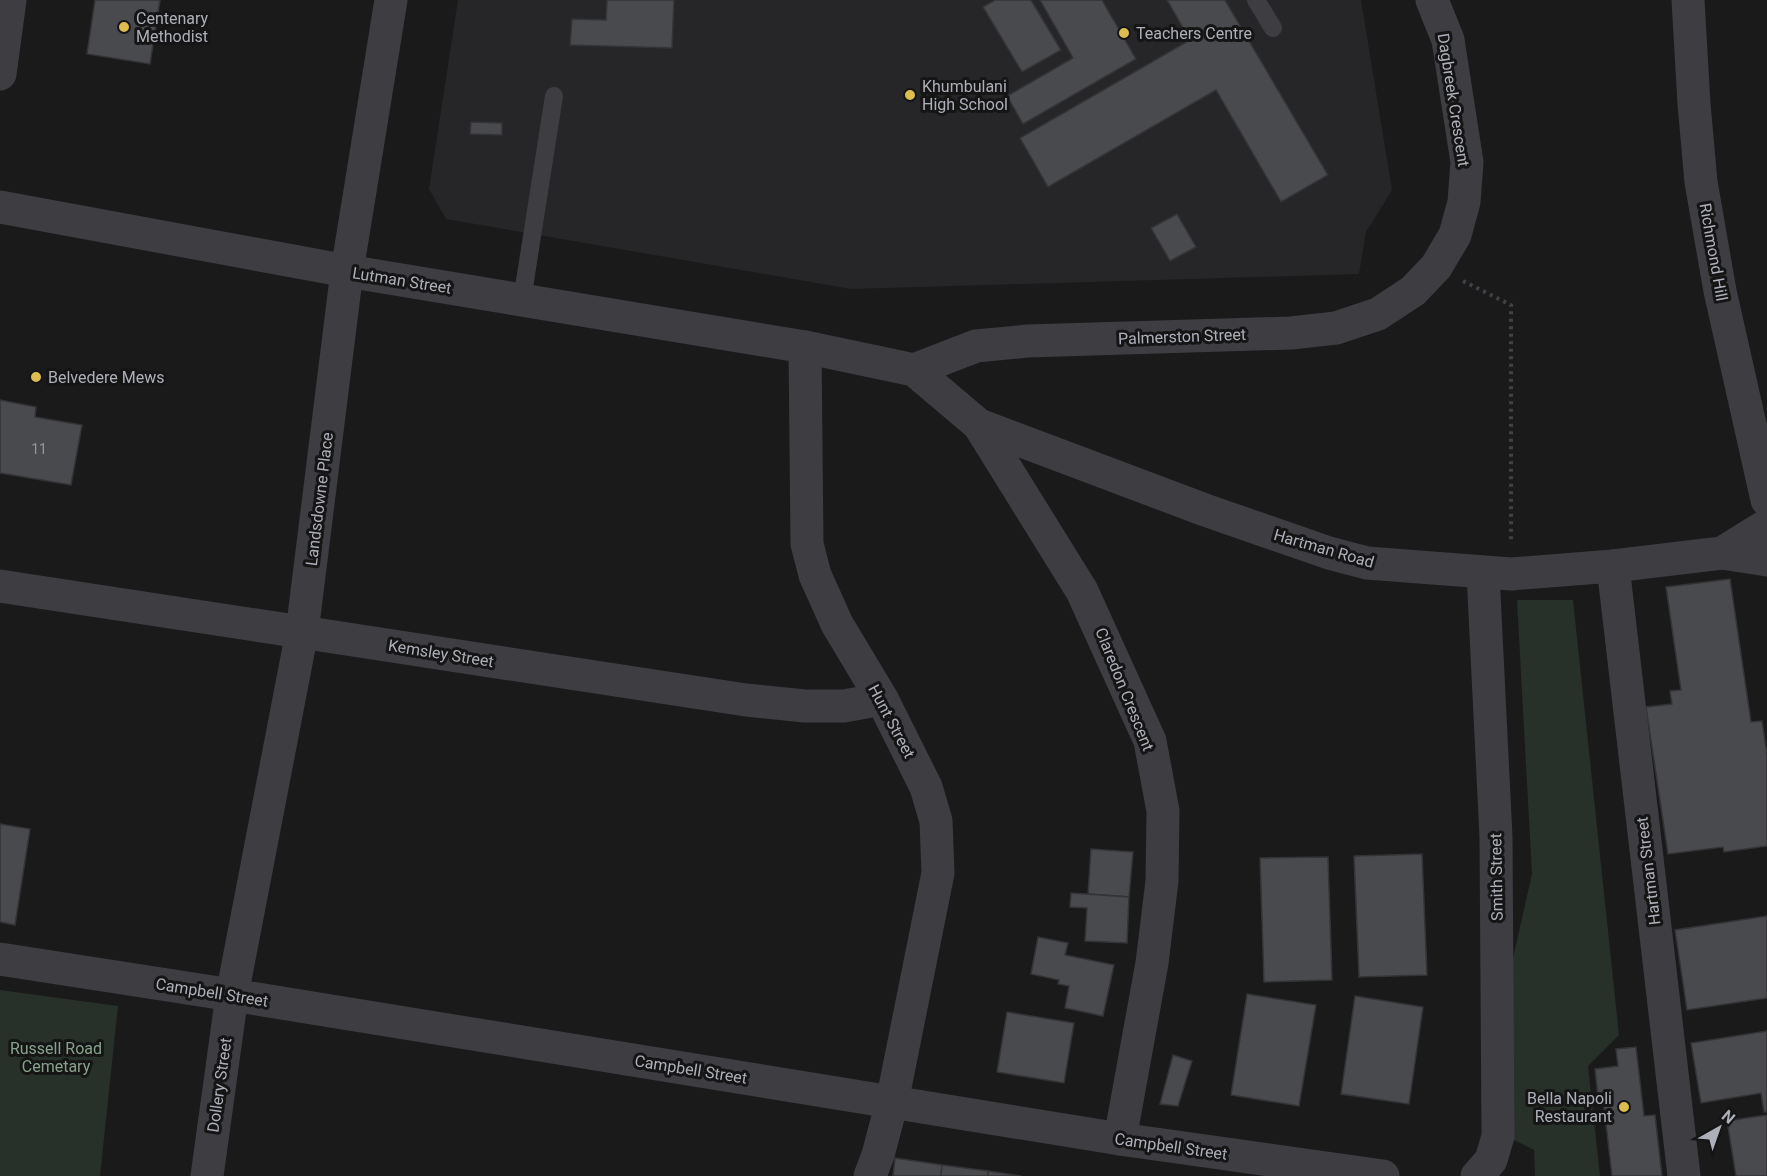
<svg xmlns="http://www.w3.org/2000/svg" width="1767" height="1176" viewBox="0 0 1767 1176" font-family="Roboto,sans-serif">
  <rect width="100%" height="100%" fill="#1a1a1b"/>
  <!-- built -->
  <path fill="#262628" d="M458,0H1361L1392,190L1366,232L1359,274L851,289L446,219L429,189Z"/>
  <!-- green -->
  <g fill="#28302a">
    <path d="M1517,600H1573L1619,1035L1588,1066L1600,1176H1535L1534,1150L1510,1138L1513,958L1532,874Z"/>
    <path d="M0,990L118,1006L100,1176H0Z"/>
  </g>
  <!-- building -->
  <g fill="#494a4d" stroke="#343437" stroke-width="1.5">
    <path d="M95,0H160L150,64L87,54Z"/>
    <path d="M607,0H674L672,48L570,45L572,19L606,20Z"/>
    <path d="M995,0H1031L1061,50L1022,72L983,7Z"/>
    <path d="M1040,0H1102L1136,59L1023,124L1007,96L1073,58Z"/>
    <path d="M1167,0H1225L1328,175L1281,202L1216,90L1048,187L1020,138L1190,40Z"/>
    <path d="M471,122L502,123V135L470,134Z"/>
    <path d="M1177,214L1196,247L1170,261L1151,228Z"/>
    <path d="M0,400L36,407L35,417L82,425L71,485L0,473Z"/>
    <path d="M1730,579L1751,722L1762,721L1767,754V846L1724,852L1723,847L1668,854L1646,707L1672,704L1670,691L1681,690L1666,587Z"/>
    <path d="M0,824L30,829L15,925L0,922Z"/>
    <path d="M1091,849L1133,852L1129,897L1088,894Z"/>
    <path d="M1422,854L1427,975L1359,977L1354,856Z"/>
    <path d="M1328,857L1332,980L1264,982L1260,858Z"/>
    <path d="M1071,893L1129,897L1127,943L1085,941L1087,908L1070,907Z"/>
    <path d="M1767,916V998L1687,1010L1675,930Z"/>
    <path d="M1038,937L1068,943L1065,955L1114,965L1103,1016L1065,1008L1069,986L1058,984L1059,980L1031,974Z"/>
    <path d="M1247,994L1316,1005L1299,1106L1231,1095Z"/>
    <path d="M1355,996L1423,1007L1409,1104L1341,1094Z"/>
    <path d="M1007,1012L1074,1023L1064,1083L997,1072Z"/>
    <path d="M1767,1031V1112H1764L1761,1093L1701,1103L1691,1043Z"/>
    <path d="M1636,1047L1644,1116L1655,1115L1662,1176H1612L1603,1098H1598L1595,1069L1618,1066L1616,1049Z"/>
    <path d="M1173,1055L1192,1061L1178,1106L1160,1104Z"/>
    <path d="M1767,1115V1176H1736L1727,1121Z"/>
    <path d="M895,1158L942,1165L941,1176H893Z"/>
    <path d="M942,1165L988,1171V1176H941Z"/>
    <path d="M988,1171L1021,1176H988Z"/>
  </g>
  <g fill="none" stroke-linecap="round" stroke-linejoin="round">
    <!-- path -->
    <path stroke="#414247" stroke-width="4" stroke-dasharray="3 4.5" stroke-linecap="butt" d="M1463,281L1511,305V542"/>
    <!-- lane -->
    <g stroke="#3d3d42" stroke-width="18">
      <path d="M1256,0L1273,28"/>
      <path d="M522,300L554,96"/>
    </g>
    <!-- street -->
    <g stroke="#3d3d42" stroke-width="33">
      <path d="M1688,0L1694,104L1701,182L1720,291L1767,500"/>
      <path d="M0,74L10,0"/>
      <path d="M0,207L347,271L805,347L914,370L979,425L1082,591L1150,741L1163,811L1162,881L1152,963L1120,1139"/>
      <path d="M805,347L807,544L815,575L837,624L882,699L926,787L936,821L938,873L892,1102L878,1155L870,1176"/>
      <path d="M914,370L976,346L1028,341L1291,333L1336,328L1378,314L1413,291L1436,267L1455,235L1464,202L1467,162L1448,40L1432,0"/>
      <path d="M979,425L1205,510L1329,553L1367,563L1511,574L1613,566L1722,553L1767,560"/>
      <path d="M1722,553L1767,525"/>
      <path d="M1613,566L1684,1176"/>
      <path d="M0,586L746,700L805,706H844L882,699"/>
      <path d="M0,959L232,995L1120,1139L1383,1176"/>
      <path d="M207,1176L232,995L302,632L347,271L391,0"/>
      <path d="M1477,1176L1491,1160L1498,1136L1496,837L1483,573"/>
    </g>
  </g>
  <!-- markers -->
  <g fill="#ddbd50" stroke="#151516" stroke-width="2">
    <circle cx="124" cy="27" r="6"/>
    <circle cx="1124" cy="33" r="6"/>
    <circle cx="910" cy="95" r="6"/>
    <circle cx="36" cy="377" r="6"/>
    <circle cx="1624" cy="1107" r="6"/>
  </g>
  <g text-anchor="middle" stroke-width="6" stroke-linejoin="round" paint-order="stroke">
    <!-- number labels -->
    <g font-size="14" fill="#95969e">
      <text x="39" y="454">11</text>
    </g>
    <!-- poi labels -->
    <g font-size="16" fill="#aeb0b9" stroke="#151516" text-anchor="start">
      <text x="136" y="24">Centenary<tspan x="136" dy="18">Methodist</tspan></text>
      <text x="1136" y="39">Teachers Centre</text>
      <text x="922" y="92">Khumbulani<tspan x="922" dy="18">High School</tspan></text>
      <text x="48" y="383">Belvedere Mews</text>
      <text x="1612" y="1104" text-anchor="end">Bella Napoli<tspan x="1612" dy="18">Restaurant</tspan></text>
    </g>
    <!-- street labels -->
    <g font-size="16" fill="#aeb0b9" stroke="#151516">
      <text transform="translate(1454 100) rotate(81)" y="6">Dagbreek Crescent</text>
      <text transform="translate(1714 252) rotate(80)" y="6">Richmond Hill</text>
      <text transform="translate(402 280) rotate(9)" y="6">Lutman Street</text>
      <text transform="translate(1182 336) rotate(-2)" y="6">Palmerston Street</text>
      <text transform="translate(319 499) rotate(-83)" y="6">Landsdowne Place</text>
      <text transform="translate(1324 548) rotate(16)" y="6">Hartman Road</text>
      <text transform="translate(441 653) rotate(9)" y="6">Kemsley Street</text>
      <text transform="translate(1125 689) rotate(68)" y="6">Claredon Crescent</text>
      <text transform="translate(892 721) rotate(62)" y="6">Hunt Street</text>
      <text transform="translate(1648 871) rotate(-97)" y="6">Hartman Street</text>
      <text transform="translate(1496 877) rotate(-91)" y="6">Smith Street</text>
      <text transform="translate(212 992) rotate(9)" y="6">Campbell Street</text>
      <text transform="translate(691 1069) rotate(9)" y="6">Campbell Street</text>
      <text transform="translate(219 1085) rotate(-82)" y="6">Dollery Street</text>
      <text transform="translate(1171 1146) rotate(8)" y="6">Campbell Street</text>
    </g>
    <!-- park labels -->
    <g font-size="16" fill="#87a28c" stroke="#151516">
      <text x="56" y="1054">Russell Road<tspan x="56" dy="18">Cemetary</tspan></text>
    </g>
  </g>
  <!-- north arrow -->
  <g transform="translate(1719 1128) rotate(40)" stroke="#151516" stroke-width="4.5" paint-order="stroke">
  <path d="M0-4.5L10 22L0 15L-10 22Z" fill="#aeb0b9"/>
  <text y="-9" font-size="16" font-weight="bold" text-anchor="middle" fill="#aeb0b9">N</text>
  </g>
</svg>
